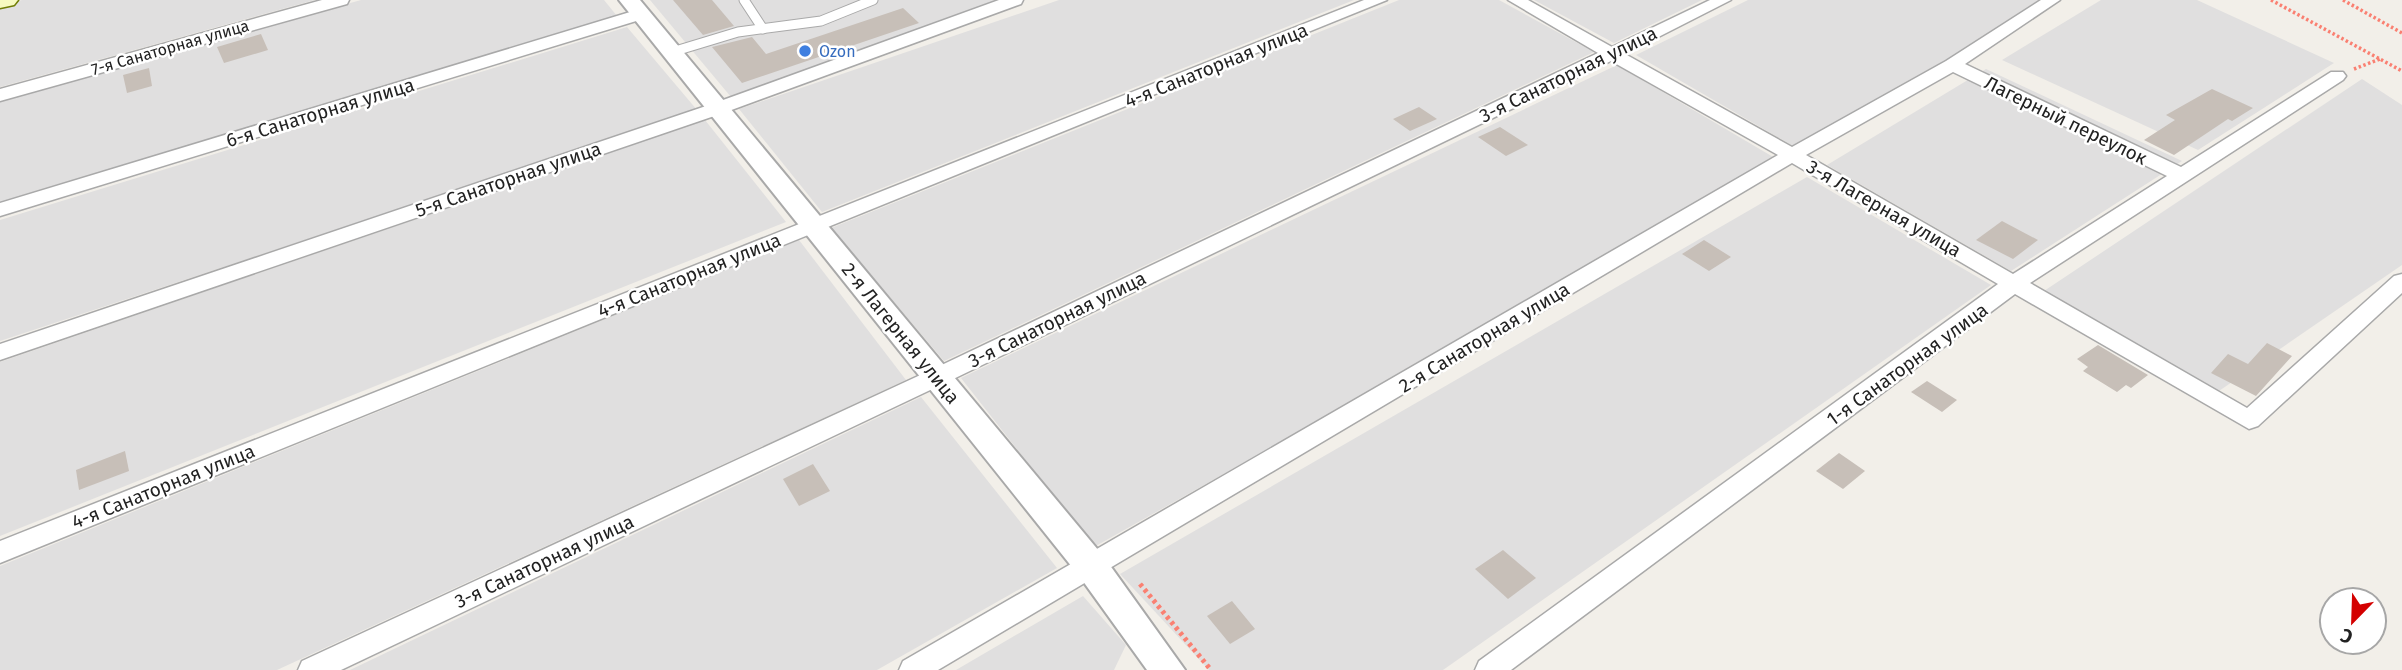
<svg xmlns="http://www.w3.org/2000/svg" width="2402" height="670" viewBox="0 0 2402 670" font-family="'Fira Sans',sans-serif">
  <rect width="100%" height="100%" fill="#f2efe9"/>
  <!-- residential -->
  <g fill="#e0dfdf">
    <path d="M22,0H315L0,87V6Z"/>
    <path d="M361,0H604L617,16L0,202V101Z"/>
    <path d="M650,0H1022L731,97Z"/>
    <path d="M1059,0H1354L822,212L739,109Z"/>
    <path d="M1399,0H1499L1594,52L944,361L831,228Z"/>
    <path d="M1534,0H1702L1614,43Z"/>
    <path d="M1748,0H2040L1967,52L1800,150L1636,55Z"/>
    <path d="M2101,0H2197L2334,63L2198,150L2002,60Z"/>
    <path d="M627,27L697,110L0,341V220Z"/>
    <path d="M1617,65L1780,161L1094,547L961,378Z"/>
    <path d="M1986,69L2182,161L2011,271L1827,165Z"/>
    <path d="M2362,79L2402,105V265L2219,391L2044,291Z"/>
    <path d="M705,120L786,222L0,536V362Z"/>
    <path d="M1807,177L1991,285L1443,670H1209L1120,574Z"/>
    <path d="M799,240L906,380L277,670H0V566Z"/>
    <path d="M921,397L1057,568L877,670H350Z"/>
    <path d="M1083,596L1126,645L1114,670H956Z"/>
  </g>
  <!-- building -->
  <g fill="#c7bfb8">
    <path d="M673,0H712L734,26L703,35Z"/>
    <path d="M903,8L919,23L742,83L712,47L752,37L766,54Z"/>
    <path d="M261,34L268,50L224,63L217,47Z"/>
    <path d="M149,68L152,86L127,93L123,75Z"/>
    <path d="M2212,89L2253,108L2232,121L2228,119L2174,155L2144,140L2175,120L2166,115Z"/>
    <path d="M1419,107L1437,119L1410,131L1393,119Z"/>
    <path d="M1500,127L1528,145L1506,156L1478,137Z"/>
    <path d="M2002,221L2038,240L2013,259L1976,240Z"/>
    <path d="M1704,240L1731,257L1709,271L1682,254Z"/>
    <path d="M2267,343L2292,356L2256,396L2211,373L2228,354L2248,364Z"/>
    <path d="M2098,345L2148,375L2131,388L2126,385L2117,392L2083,371L2088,367L2077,359Z"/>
    <path d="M1927,381L1957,400L1942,412L1911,392Z"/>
    <path d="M125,451L129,471L79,490L76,470Z"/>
    <path d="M1839,453L1865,471L1843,489L1816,471Z"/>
    <path d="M813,464L830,491L799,506L783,479Z"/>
    <path d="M1503,550L1536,578L1508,599L1475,569Z"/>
    <path d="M1232,601L1255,629L1230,644L1207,616Z"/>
  </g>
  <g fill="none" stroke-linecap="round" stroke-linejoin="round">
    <defs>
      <g id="service">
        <path d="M744,0L763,29"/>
        <path d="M672,52L738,32L821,21L873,0"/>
      </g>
      <g id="minor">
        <path d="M322,0H349L347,4L0,101V89Z"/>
        <path d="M999,0H1023L1021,4L726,112L0,360V344L712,104Z"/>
        <path d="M1364,0H1387L0,563V541Z"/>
        <path d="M1508,0H1528L1612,47L1710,0H1731L1625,54L1792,147L1946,61L2041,0H2060L1965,64L2181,167L2331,72H2343L2346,76L2343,80L2030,283L2247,408L2394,276L2402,274V293L2258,426L2249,429L2015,294L1511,670H1475L1479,661L1998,284L1792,163L938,670H899L903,661L1778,155L1611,61L945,383L341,670H298L302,661L929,371L1598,53ZM1953,72L2167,176L2013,274L1806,155Z"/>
        <path d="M640,9L648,14L646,18L0,216V203Z"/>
      </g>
      <path id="tertiary" d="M619,0H640L1104,557L1185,670H1147L1080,577Z"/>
      <path id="secondary" d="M0,0H18L14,5L0,8Z"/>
    </defs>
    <!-- service casing -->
    <use href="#service" stroke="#a9a9a9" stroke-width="11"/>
    <!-- minor casing -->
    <use href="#minor" stroke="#a9a9a9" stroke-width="3"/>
    <!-- tertiary casing -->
    <use href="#tertiary" stroke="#a9a9a9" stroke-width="4"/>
    <!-- secondary casing -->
    <use href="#secondary" stroke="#707d05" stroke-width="3"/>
    <!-- path-far1 -->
    <g stroke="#fa8072" stroke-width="3.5" stroke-dasharray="2.5 2.5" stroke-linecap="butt">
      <path d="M2271,0L2402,71"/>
      <path d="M2343,0L2402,33"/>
      <path d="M2354,69L2380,59"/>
    </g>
    <!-- path -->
    <path stroke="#fa8072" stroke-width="5" stroke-dasharray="3.5 3.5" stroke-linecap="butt" d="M1140,584L1211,670"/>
    <!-- service -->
    <use href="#service" stroke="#fff" stroke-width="9"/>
    <!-- minor -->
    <use href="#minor" fill="#fff" fill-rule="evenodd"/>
    <!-- tertiary -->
    <use href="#tertiary" fill="#fff" fill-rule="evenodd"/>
    <!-- secondary -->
    <use href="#secondary" fill="#f7fabf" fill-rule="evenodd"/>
  </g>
  <!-- markers -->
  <circle fill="#3f7fe0" stroke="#fff" stroke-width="2.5" cx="805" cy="51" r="7"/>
  <g text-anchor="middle" stroke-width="5" stroke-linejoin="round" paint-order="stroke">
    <!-- far-street labels -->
    <g font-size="16" fill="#222" stroke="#fff">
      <text transform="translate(170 47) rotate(-16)" y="6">7-я Санаторная улица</text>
    </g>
    <!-- far-shop labels -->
    <g font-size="16" fill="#366cbe" stroke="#fff" text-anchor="start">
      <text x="819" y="57">Ozon</text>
    </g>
    <!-- street labels -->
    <g font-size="19" fill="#222" stroke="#fff">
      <text transform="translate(1216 65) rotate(-22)" y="7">4-я Санаторная улица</text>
      <text transform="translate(1568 74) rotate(-26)" y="7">3-я Санаторная улица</text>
      <text transform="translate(320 112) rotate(-17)" y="7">6-я Санаторная улица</text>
      <text transform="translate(2066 120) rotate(26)" y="7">Лагерный переулок</text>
      <text transform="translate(508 179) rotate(-19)" y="7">5-я Санаторная улица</text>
      <text transform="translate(1884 208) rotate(30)" y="7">3-я Лагерная улица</text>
      <text transform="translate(689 275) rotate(-22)" y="7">4-я Санаторная улица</text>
      <text transform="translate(1057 319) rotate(-26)" y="7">3-я Санаторная улица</text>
      <text transform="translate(901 333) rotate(51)" y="7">2-я Лагерная улица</text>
      <text transform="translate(1484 337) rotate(-31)" y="7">2-я Санаторная улица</text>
      <text transform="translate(1907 364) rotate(-36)" y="7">1-я Санаторная улица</text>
      <text transform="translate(163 486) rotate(-22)" y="7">4-я Санаторная улица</text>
      <text transform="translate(544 561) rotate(-25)" y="7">3-я Санаторная улица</text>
    </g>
  </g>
  <!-- north arrow -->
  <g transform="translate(2353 621) rotate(203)"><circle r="33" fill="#ffffff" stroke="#a7a7a7" stroke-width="2"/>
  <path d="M0-5L12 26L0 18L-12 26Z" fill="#d40000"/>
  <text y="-10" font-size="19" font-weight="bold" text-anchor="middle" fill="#222222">С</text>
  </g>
</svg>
